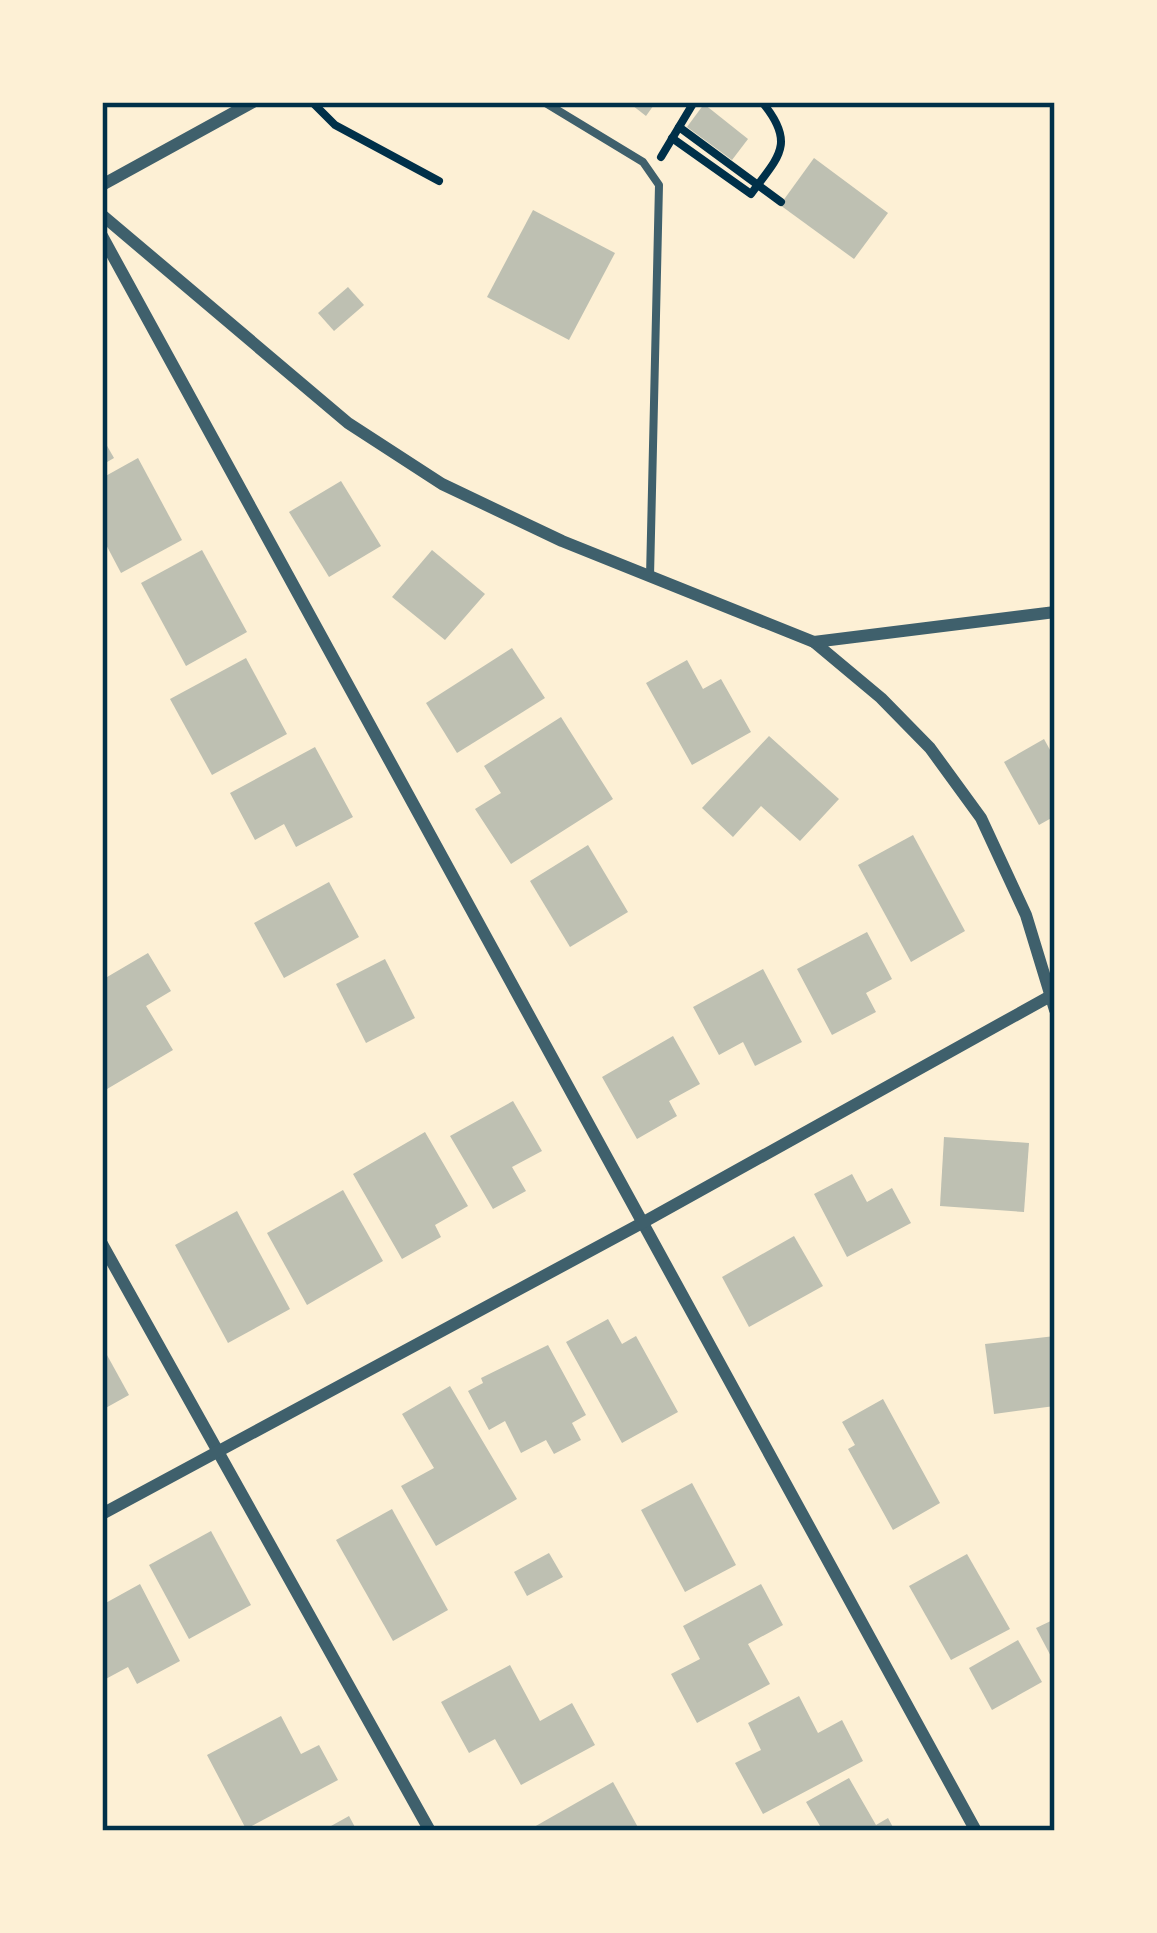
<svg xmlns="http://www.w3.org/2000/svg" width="1157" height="1933" viewBox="0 0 1157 1933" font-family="Georgia,serif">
  <rect width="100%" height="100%" fill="#fdf0d5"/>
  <!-- building -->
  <g fill="#bec0b2">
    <path d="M628,102H656L646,116Z"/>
    <path d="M704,104L748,139L732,160L687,127Z"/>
    <path d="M814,158L888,213L854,259L780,205Z"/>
    <path d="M533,210L615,253L569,340L487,297Z"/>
    <path d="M348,287L364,305L334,331L318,313Z"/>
    <path d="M102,437L114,458L102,465Z"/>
    <path d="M138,458L182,540L121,573L102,537V478Z"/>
    <path d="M341,481L381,546L329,577L289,512Z"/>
    <path d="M202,550L247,632L186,666L141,583Z"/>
    <path d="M432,550L485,594L445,640L392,597Z"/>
    <path d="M512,648L545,698L457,753L426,703Z"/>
    <path d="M246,658L287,734L212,775L170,699Z"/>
    <path d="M687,660L703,689L721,679L751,732L692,765L646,683Z"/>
    <path d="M561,717L613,799L511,864L475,809L501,793L484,766Z"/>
    <path d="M769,736L839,799L800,841L761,806L733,837L702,808Z"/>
    <path d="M1044,739L1055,759V816L1039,825L1004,762Z"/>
    <path d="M315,747L353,817L296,847L284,824L255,840L230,793Z"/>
    <path d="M913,835L965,931L911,962L858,865Z"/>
    <path d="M588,845L628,912L570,947L530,881Z"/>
    <path d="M329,882L359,937L284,978L254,923Z"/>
    <path d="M867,932L892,979L866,993L876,1012L832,1035L797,969Z"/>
    <path d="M148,953L171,991L146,1006L173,1050L102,1092V980Z"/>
    <path d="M385,959L415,1018L366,1043L336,984Z"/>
    <path d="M763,969L802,1042L755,1066L743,1042L719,1055L693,1007Z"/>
    <path d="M673,1036L700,1084L669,1101L677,1116L637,1139L602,1077Z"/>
    <path d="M513,1101L542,1151L512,1167L526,1191L493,1209L450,1136Z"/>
    <path d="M425,1132L468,1206L435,1225L441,1237L402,1259L353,1174Z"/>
    <path d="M944,1137L1029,1143L1024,1212L940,1206Z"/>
    <path d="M852,1174L867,1202L892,1188L911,1223L847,1257L814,1194Z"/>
    <path d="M343,1190L383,1261L307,1305L267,1233Z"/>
    <path d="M237,1211L290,1309L228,1343L175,1245Z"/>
    <path d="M794,1236L823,1286L749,1327L722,1277Z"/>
    <path d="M608,1319L622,1344L636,1336L678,1412L622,1443L566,1342Z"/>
    <path d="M1055,1336V1406L994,1414L985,1344Z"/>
    <path d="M548,1345L586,1415L572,1423L581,1440L554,1454L546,1440L521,1453L505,1421L489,1430L468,1391L483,1383L481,1378Z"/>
    <path d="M102,1346L129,1395L102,1410Z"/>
    <path d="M450,1386L517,1499L436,1546L401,1486L434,1468L402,1414Z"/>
    <path d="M883,1399L940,1503L893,1530L848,1449L855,1445L842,1422Z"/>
    <path d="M692,1483L736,1565L685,1592L641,1510Z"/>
    <path d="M392,1509L448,1610L393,1641L336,1540Z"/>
    <path d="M211,1531L251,1605L189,1639L149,1565Z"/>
    <path d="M549,1553L563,1577L527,1596L514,1572Z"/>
    <path d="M967,1554L1010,1629L951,1660L909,1586Z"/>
    <path d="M140,1584L180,1661L137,1684L128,1667L102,1681V1605Z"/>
    <path d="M761,1584L783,1625L748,1644L770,1684L697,1723L671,1674L700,1659L683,1626Z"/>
    <path d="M1055,1619V1664L1036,1628Z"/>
    <path d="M1018,1640L1042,1682L992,1710L969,1668Z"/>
    <path d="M510,1665L540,1721L572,1703L595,1745L521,1785L495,1739L469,1753L441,1702Z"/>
    <path d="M799,1696L818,1733L842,1720L863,1761L763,1814L735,1763L761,1750L748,1723Z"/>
    <path d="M281,1716L301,1754L319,1745L338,1780L246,1829L207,1755Z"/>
    <path d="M849,1778L876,1825L888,1818L895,1831H823L806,1802Z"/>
    <path d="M613,1782L640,1831H527Z"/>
    <path d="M349,1816L357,1831H322Z"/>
  </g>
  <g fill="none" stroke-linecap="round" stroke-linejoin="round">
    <!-- path -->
    <g stroke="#003049" stroke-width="8">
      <path d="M312,102L335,125L439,181"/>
      <path d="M679,127L781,202"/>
      <path d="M672,138L751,194C778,157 797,144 762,102"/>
      <path d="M661,157L694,102"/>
    </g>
    <!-- service -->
    <path stroke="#3f606c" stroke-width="8" d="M544,102L643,162L659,185L650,577"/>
    <!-- minor -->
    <g stroke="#3f606c" stroke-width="12">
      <path d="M102,185L253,102"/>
      <path d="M102,215L348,423L442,484L562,541L814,642L881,698L930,748L981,818L1026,915L1055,1010"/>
      <path d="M102,236L976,1831"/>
      <path d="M814,642L1055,612"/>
      <path d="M102,1244L430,1831"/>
      <path d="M102,1514L642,1223L1054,994"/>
    </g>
  </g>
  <!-- border -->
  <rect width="1157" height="1933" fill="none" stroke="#fdf0d5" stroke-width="210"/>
  <rect x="105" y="105" width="947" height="1723" fill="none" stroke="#003049" stroke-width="4.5"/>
</svg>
